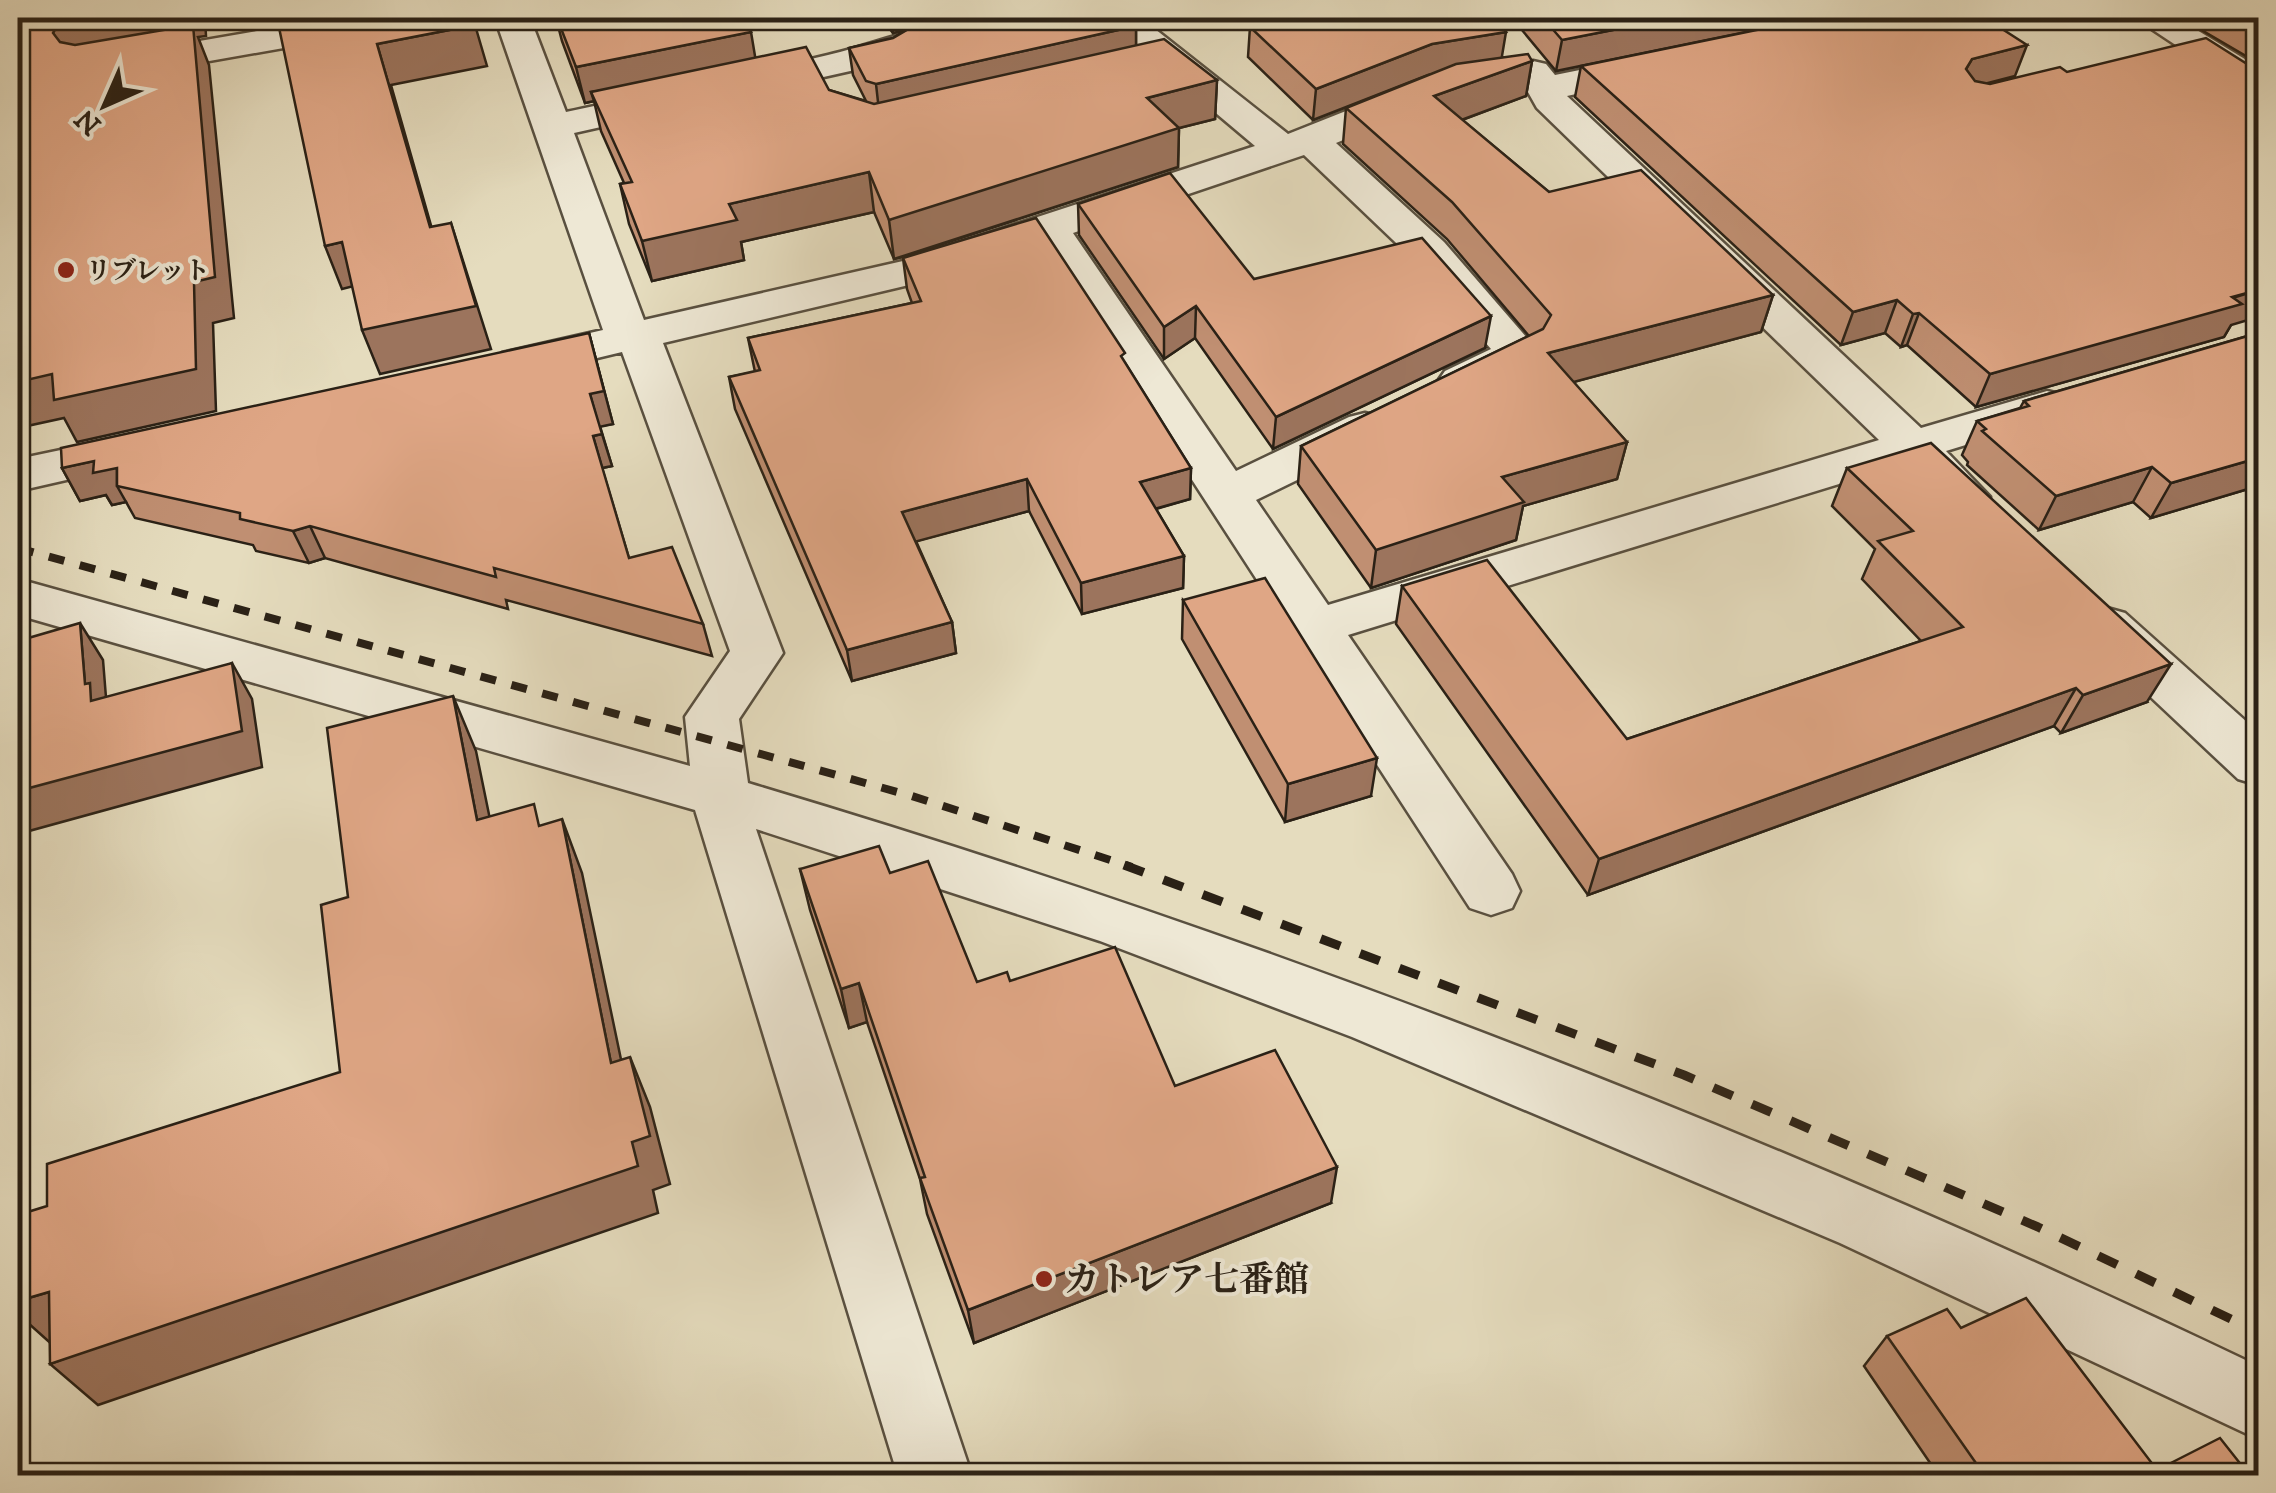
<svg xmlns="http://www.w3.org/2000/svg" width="2276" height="1493" viewBox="0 0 2276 1493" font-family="'IM FELL DW Pica','Noto Serif JP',serif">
  <rect width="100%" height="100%" fill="#e5dcbe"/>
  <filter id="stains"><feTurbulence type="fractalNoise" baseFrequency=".002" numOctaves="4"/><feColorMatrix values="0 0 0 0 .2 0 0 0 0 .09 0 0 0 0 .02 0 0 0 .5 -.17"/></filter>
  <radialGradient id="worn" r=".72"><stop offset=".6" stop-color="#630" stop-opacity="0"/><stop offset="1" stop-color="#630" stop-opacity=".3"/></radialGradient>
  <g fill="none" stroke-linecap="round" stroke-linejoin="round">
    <defs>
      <g id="minor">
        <path d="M333,18H409L404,26L391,29L130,75L117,72L112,64L117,56L130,53Z"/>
        <path d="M495,18H530L566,112C653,93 741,76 828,55C901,38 940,13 1021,18L1016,26L913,50L895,61L574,133L644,320L903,261L1255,146L1103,18H1141L1288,134L1429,78L1533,61L1546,64L1555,75L1649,56L1662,59L1667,67L1662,75L1567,96L1921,428L2047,391L2063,395L2070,405L2063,415L1946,451L1990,497L1983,508C1947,518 1928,488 1904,464L1348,635L1512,874L1520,891L1512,908L1491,915L1470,908L1039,244L930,280L663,343L783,653L739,719L748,783C1266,937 1771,1133 2258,1366V1439L1840,1243L1352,1037L1100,941L756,829L972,1476H898L695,810L18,615V579L690,766L685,717L730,651L622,352L518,377L502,373L496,363L502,353L603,330ZM1524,85L1537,108L1879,440L1328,605L1256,500L1381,439L1388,428L1381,417L1365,413L1349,417L1236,471L1073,233L1304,155L1414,260L1491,349L1445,371L1438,381L1445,391C1473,398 1524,377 1540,353L1444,242L1336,143L1450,96Z"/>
        <path d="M2135,18H2177L2258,67V94L2245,91Z"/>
        <path d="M137,434L154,438L161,449L154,460L18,491V459Z"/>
        <path d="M2107,608L2125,613L2258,732V785L2238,779L2089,639L2081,626L2089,613Z"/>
      </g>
    </defs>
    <!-- minor casing -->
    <use href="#minor" stroke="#595040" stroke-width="5"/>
    <!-- minor -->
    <use href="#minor" fill="#eee8d5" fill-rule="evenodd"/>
    <!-- rail-far1 -->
    <path stroke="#2a2116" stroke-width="8" stroke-dasharray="16 16" stroke-linecap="butt" d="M18,548L912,796L1132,867"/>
    <!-- rail -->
    <path stroke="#2a2116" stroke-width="9" stroke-dasharray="21 21" stroke-linecap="butt" d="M1124,865L1684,1075L2038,1227L2258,1332"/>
  </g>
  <!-- wall -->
  <g fill="#c08f72" stroke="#2a2116" stroke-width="2.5">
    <path d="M556,18H742L755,58L829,90L866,101L853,75L849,48L893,38L907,29L893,33L881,18H1127L1136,26V45L1217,80L1215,119L1179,128L1178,167L903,257L894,259L874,212L741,242L744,260L652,281L629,224L620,184L624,183L601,131L594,101L585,103L562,41Z"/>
    <path d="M1512,18H1814L1556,71Z"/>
    <path d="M2181,18H2258V63Z"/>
    <path d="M1250,27L1532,61L1526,96L1462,120L1549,192L1773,295L1761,332L1573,382L1627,442L1617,479L1523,506L1516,540L1371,588L1298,484L1301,446L1529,336L1447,239L1343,144L1346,108L1431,74L1313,120L1248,57Z"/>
    <path d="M1581,66L2015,76L1987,83L2231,325L2224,337L1976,407L1907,345L1901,347L1885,333L1841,345L1575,97Z"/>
    <path d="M1078,204L1254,279L1485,348L1273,449L1195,338L1164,359L1079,235Z"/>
    <path d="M903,258L1125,363L1191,468L1190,499L1156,509L1184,556L1183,588L1082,614L1029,511L916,541L952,622L956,653L852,681L735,409L729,377L755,372L748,338L912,303L907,289Z"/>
    <path d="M589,333L613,424L600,426L612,466L602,468L629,558L703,624L712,656L506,600L508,609L325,558L309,563L256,551L253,545L135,518L126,502L112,505L106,495L80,501L62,468Z"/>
    <path d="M2258,333V486L2151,518L2133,502L2039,530L1967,465L1968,462L1962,455L1977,421L2020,408L2024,401Z"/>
    <path d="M1847,468L2147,702L2061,733L2054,726L1588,895L1396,624L1402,586L1627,739L1921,641L1862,579L1875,549L1832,506Z"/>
    <path d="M1183,600L1371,796L1285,822L1182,639Z"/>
    <path d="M800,869L890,873L977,982L1010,981L1175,1086L1331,1203L974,1343L927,1214L920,1179L867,1022L849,1028L810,910Z"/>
    <path d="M1887,1336L2157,1470L2250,1476H1939L1864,1366Z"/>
  </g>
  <!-- shaded-wall -->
  <g fill="#9c745d" stroke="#2a2116" stroke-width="2.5">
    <path d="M72,18H205L206,36L198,37L209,65L234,318L213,323L216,411L77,442L64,418L27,426L18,410V382L72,72L53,33L61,19Z"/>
    <path d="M891,18H958L893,33Z"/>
    <path d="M1674,18H1814L1556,71L1562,40Z"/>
    <path d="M475,25L487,66L391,85L444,271L430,227L377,44Z"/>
    <path d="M1136,26V53L879,111L876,84Z"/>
    <path d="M751,32L757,68L591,92L594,101L585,103L576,67Z"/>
    <path d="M1506,32L1501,62L1428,75L1313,120L1316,89L1432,44Z"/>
    <path d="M2027,45L2015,76L1961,90L1966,69L1972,59Z"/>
    <path d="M1532,61L1526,96L1429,132L1434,96Z"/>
    <path d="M1217,80L1215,119L1179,128L1178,167L894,259L889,220L1147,98Z"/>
    <path d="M869,172L874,212L741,242L744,260L652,281L642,241L729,204Z"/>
    <path d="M451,223L491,349L380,374L362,330Z"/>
    <path d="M342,242L358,285L342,289L325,246Z"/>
    <path d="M2258,290V317L2231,325L2224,337L1976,407L1990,374Z"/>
    <path d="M1773,295L1761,332L1540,391L1548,353Z"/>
    <path d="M1897,300L1885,333L1841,345L1853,312Z"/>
    <path d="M1196,306L1195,338L1164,359V327Z"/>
    <path d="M1919,313L1907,345L1901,347L1913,314Z"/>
    <path d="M1491,316L1485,348L1273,449L1276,417Z"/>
    <path d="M589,333L613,424L599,427L590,394Z"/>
    <path d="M602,434L612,466L602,468L593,436Z"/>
    <path d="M1627,442L1617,479L1523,506L1516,540L1371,588L1376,550L1502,477Z"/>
    <path d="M2258,458V486L2151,518L2171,483Z"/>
    <path d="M94,461L117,468V486L126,502L112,505L106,495L80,501L62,468Z"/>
    <path d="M2152,467L2133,502L2039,530L2056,496Z"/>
    <path d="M1191,468L1190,499L1140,513V482Z"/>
    <path d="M1027,479L1029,511L907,544L902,512Z"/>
    <path d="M310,526L325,558L309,563L293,531Z"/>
    <path d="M1184,556L1183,588L1082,614L1081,583Z"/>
    <path d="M952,622L956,653L852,681L847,650Z"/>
    <path d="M80,623L103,660L107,710L91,701L85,684Z"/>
    <path d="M232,663L252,699L262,767L18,834V791Z"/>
    <path d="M2171,664L2147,702L2061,733L2083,695Z"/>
    <path d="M2076,688L2054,726L1588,895L1599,859Z"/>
    <path d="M453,696L476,751L501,873L477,820Z"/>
    <path d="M1377,758L1371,796L1285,822L1288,784Z"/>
    <path d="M562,819L582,873L632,1112L611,1063Z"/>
    <path d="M859,983L867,1022L849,1028L841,989Z"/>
    <path d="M630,1057L650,1107L670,1184L653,1190L658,1213L98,1405L50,1364L632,1142Z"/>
    <path d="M1337,1167L1331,1203L974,1343L968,1310Z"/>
    <path d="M49,1292L56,1348L18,1314V1301Z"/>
  </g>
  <!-- building -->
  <g fill="#dfa685" stroke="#2a2116" stroke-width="2.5">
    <path d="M18,18H72L61,19L53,33L60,42L75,45L193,25L215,277L194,282L196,369L54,400L52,374L18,382Z"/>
    <path d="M277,18H472L475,25L377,44L430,227L451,223L476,306L362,330L342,242L325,246Z"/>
    <path d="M557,18H742L751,32L576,67Z"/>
    <path d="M952,18H1127L1136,26L876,84L866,81L849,48L893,38L912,27Z"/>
    <path d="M1276,18H1495L1506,32L1432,44L1316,89L1250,27Z"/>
    <path d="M1543,18H1674L1562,40Z"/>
    <path d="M1815,18H1985L2027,45L1972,59L1966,69L1975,81L1990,84L2060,67L2067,72L2206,38L2258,71V290L2232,297L2242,304L1990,374L1919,313L1913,314L1897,300L1853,312L1581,66Z"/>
    <path d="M1164,39L1217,80L1147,98L1179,128L889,220L869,172L729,204L737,220L642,241L620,184L632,182L591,92L806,47L829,90L874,104Z"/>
    <path d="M1528,54L1532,61L1434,96L1549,192L1641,170L1773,295L1548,353L1627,442L1502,477L1524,502L1376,550L1301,446L1543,329L1551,315L1452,202L1346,108L1456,64Z"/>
    <path d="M1170,173L1254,279L1422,238L1491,316L1276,417L1196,306L1164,327L1078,204Z"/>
    <path d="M1036,218L1125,353L1121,356L1191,468L1140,482L1184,556L1081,583L1027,479L902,512L952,622L847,650L729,377L760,370L748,338L921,301L903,258Z"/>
    <path d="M589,333L604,391L590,394L602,434L593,436L629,558L672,547L703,624L494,568L496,577L310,526L293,531L240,519V513L117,486V468L93,473L94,461L62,468L61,448Z"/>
    <path d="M2258,333V458L2171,483L2152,467L2056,496L1982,431L1986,429L1977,421L2029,406L2024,401Z"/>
    <path d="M1931,443L2171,664L2083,695L2076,688L1599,859L1402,586L1487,560L1627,739L1963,627L1878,541L1913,531L1847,468Z"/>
    <path d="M1265,578L1377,758L1288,784L1183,600Z"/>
    <path d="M80,623L85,684L90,683L91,701L232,663L242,731L18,791V641Z"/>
    <path d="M453,696L477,820L534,804L539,826L562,819L611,1063L630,1057L650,1136L632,1142L638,1166L50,1364L49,1292L18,1301V1215L47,1206V1164L340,1072L321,905L348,897L327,728Z"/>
    <path d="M879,846L890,873L928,861L977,982L1007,972L1010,981L1115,947L1175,1086L1275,1050L1337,1167L968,1310L920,1178L925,1177L859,983L841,989L800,869Z"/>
    <path d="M2026,1298L2157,1470L2220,1438L2250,1476H1985L1887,1336L1947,1309L1961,1328Z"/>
  </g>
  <!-- markers -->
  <g fill="#8f2418" stroke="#eee8d5" stroke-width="4">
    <circle cx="66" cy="270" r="10"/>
    <circle cx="1044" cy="1279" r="10"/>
  </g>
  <g text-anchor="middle" stroke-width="8" stroke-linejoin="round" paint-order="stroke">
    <!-- far-poi labels -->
    <g font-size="25" font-weight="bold" fill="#2a2116" stroke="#eee8d5" text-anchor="start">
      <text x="86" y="279">リブレット</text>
    </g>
    <!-- near-poi labels -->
    <g font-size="35" font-weight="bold" fill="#2a2116" stroke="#eee8d5" text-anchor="start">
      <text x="1064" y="1291">カトレア七番館</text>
    </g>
  </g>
  <!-- margin -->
  <rect width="2276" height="1493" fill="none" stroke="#e5dcbe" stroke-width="60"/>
  <rect x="20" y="20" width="2236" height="1453" fill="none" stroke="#2a2116" stroke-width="5"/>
  <rect x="30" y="30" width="2216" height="1433" fill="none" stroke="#2a2116" stroke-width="2.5"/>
  <!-- north arrow -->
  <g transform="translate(105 105) rotate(225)" stroke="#eee8d5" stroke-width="8" paint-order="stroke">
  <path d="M0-8L18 38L0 25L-18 38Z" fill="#2a2116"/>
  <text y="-15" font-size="28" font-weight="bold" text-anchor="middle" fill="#2a2116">N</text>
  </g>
  <rect width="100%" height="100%" filter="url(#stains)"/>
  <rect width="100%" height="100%" fill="url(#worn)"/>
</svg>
